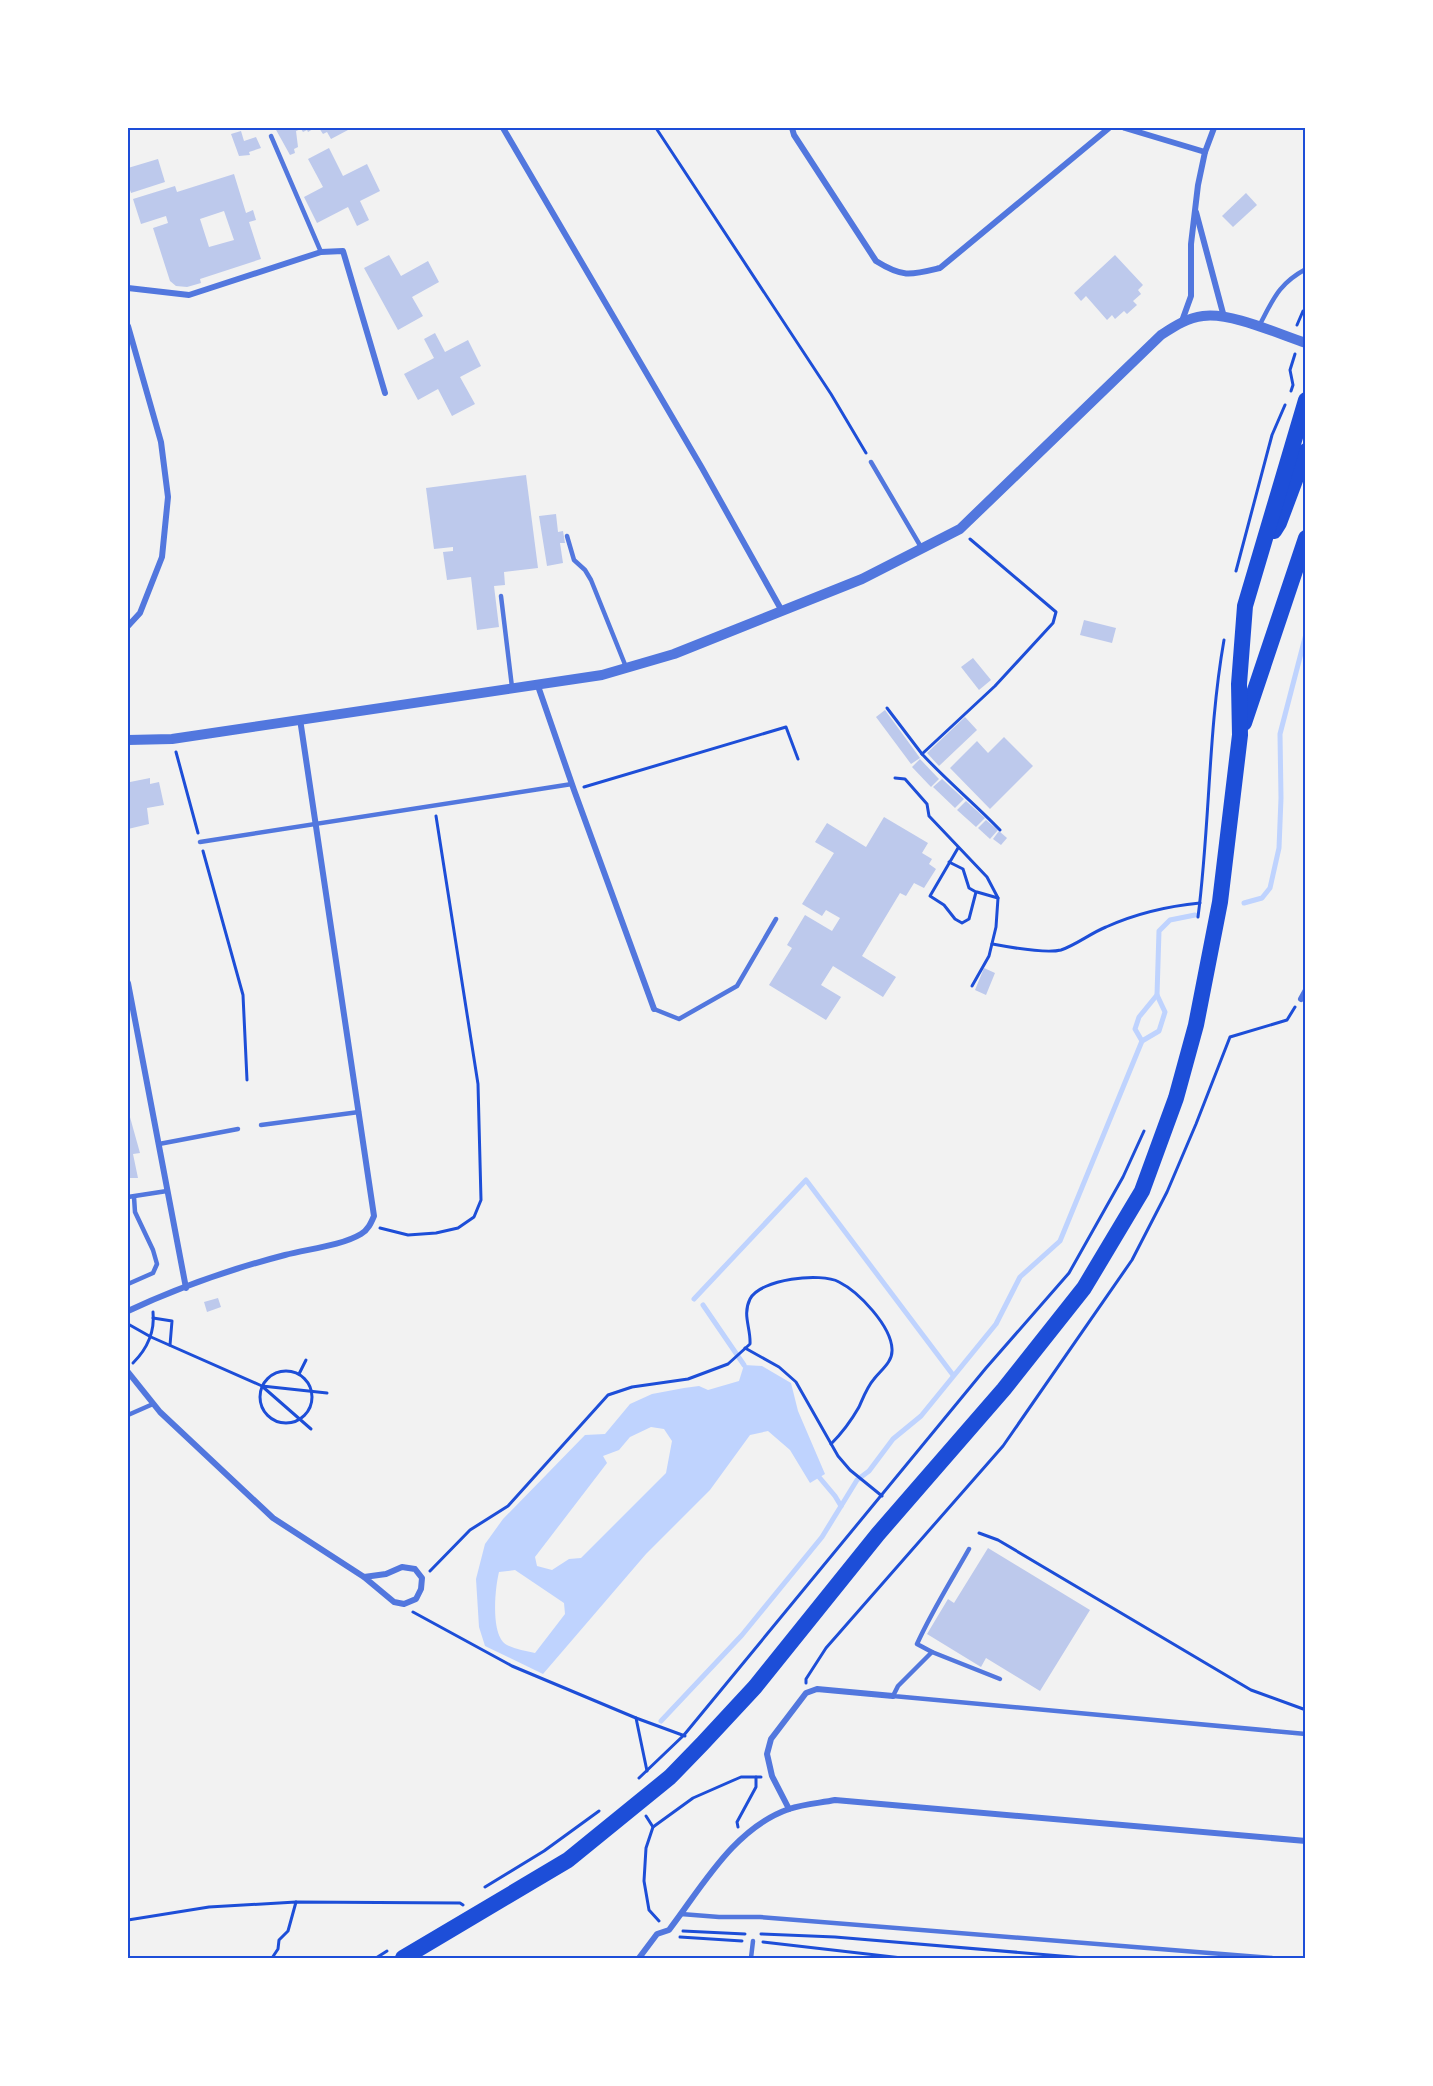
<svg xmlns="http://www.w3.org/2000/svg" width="1433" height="2086" viewBox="0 0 1433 2086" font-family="Montserrat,sans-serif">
  <rect width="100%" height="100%" fill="#f2f2f2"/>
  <!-- water -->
  <path fill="#bfd3fe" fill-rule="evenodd" d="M744,1365L762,1366L791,1383L798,1411L825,1474L810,1483L790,1450L768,1431L750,1435L710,1490L646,1554L543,1674L485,1646L479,1627L476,1579L485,1544L503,1519L585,1435L605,1434L630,1404L652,1394L684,1388L699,1386L708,1390L739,1381ZM651,1427L664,1429L672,1441L666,1473L581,1558L569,1559L552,1570L537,1566L535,1557L607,1463L603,1456L619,1450L630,1437ZM515,1570L564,1603L565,1614L535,1653C526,1651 515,1649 507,1645C490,1636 495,1588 499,1572Z"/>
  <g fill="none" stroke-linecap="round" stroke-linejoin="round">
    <!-- stream -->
    <g stroke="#bfd3fe" stroke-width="5">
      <path d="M1244,903L1262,898L1270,888L1279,848L1281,798L1280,734L1306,634"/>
      <path d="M1142,1041L1159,1031L1165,1012L1157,995"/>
      <path d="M694,1299L806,1180L953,1375"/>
      <path d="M703,1305L744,1365"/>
      <path d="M819,1477L835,1496L841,1506"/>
      <path d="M661,1721L742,1635L822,1537L857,1480L869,1471L893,1439L921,1416L996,1324L1020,1277L1060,1241L1142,1041L1135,1029L1139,1017L1157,995L1159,931L1170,920L1195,915"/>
    </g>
  </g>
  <!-- building -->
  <g fill="#bdc9ec" fill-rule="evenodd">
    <path d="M275,128H312L313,129L308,132L307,130L303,132L301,129L296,131L298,147L294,149L295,153L290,155Z"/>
    <path d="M319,128H347L348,130L331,139L327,132L323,134Z"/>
    <path d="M241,131L244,141L256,137L261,148L249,152L250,155L239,156L231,134Z"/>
    <path d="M329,148L343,176L367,164L380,191L360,201L369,220L357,226L348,207L317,223L304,197L323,187L308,159Z"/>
    <path d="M158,159L165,182L131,193L128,184V168Z"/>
    <path d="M234,174L246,213L253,210L256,220L249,222L261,259L200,279L201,283L187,287L176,286L170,281L153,228L168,223L166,216L141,224L133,199L175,186L177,192ZM224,211L234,240L209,247L200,219Z"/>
    <path d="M1246,193L1257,205L1233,227L1222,216Z"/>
    <path d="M389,255L401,276L428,261L439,282L412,297L423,316L398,330L364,268Z"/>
    <path d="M1115,255L1143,285L1138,290L1141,294L1133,301L1137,305L1127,314L1124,311L1115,319L1112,315L1107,320L1086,296L1081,301L1074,293Z"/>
    <path d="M435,333L445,352L468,340L481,366L460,377L475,404L452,416L438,389L418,400L404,374L434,358L424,339Z"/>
    <path d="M526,475L538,568L504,572L505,585L494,586L499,627L477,630L471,577L447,580L443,552L453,551V547L434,549L426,488Z"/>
    <path d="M556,514L558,532L563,531L565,543H560L563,563L547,566L539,516Z"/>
    <path d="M1084,620L1116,628L1112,643L1080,635Z"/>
    <path d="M973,658L991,680L979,690L961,667Z"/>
    <path d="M885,710L920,758L911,764L876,717Z"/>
    <path d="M965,717L977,730L939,766L927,753Z"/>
    <path d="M1004,737L1033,766L990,809L950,768L977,741L988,753Z"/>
    <path d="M920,759L939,779L931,787L912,767Z"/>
    <path d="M128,778H129L130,782L150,778V784L159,782L164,805L147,808L149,824L128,829Z"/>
    <path d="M942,779L964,799L955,808L933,787Z"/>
    <path d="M966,801L985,818L976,827L957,810Z"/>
    <path d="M884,817L928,843L922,853L932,859L929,864L936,869L924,888L914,883L906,896L900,893L862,956L896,977L883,997L833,966L821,985L841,997L826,1020L769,985L792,948L787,945L805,915L832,931L840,918L826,910L822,916L802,904L834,853L815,842L827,823L866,847Z"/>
    <path d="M986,820L998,830L990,839L978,828Z"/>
    <path d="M999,831L1007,838L1001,845L993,839Z"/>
    <path d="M984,968L995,973L986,995L975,990Z"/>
    <path d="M128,1110L140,1153L133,1154L138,1178H128Z"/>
    <path d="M218,1298L221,1307L207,1312L204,1302Z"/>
    <path d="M988,1548L1090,1610L1040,1691L986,1658L981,1667L927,1634L948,1599L954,1603Z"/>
  </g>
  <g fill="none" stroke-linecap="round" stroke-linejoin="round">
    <!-- path -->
    <g stroke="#1d4ed8" stroke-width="3">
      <path d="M656,128L831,394L866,453"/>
      <path d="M1297,325L1303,311H1306"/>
      <path d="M1291,391L1293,385L1290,370L1295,354"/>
      <path d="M970,539L1056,612L1053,623L995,686L922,754C947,781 975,804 1000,830"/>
      <path d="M1236,571L1272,435L1285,405"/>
      <path d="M887,708L922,754"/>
      <path d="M176,752L198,833"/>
      <path d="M895,778L905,779L927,804L929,816L987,877L998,898L996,927L989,956L972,986"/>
      <path d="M584,787L786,727L798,759"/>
      <path d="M203,851L243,995L247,1080"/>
      <path d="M949,862L963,869L969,888L976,892L969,919L962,923L955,919L944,905L930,896L958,848"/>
      <path d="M977,892L998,898"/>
      <path d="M1198,917C1210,825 1208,731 1224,640"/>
      <path d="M992,944C1008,947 1045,954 1061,950C1076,945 1091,933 1106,927C1135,914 1169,906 1200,903"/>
      <path d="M380,1228L408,1235L436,1233L458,1228L474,1217L481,1200L478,1084L436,816"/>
      <path d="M153,1318L172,1321L170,1345"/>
      <path d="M128,1324L151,1337L262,1386L327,1393"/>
      <path d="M745,1348L779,1367L796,1382L838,1456L850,1470L882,1496"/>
      <path d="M133,1363C147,1349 155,1332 153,1312"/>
      <circle cx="286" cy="1397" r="26"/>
      <path d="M299,1374L306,1360"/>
      <path d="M263,1387L311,1429"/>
      <path d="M979,1533L998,1540L1251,1690L1306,1710"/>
      <path d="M430,1571L470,1530L508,1506L608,1395L632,1387L688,1379L728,1364L750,1344C751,1328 742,1315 750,1299C760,1279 821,1272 839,1282C859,1292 891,1326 892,1349C893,1362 881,1370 874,1379C867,1387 863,1398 859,1407C851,1421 842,1433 831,1444"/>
      <path d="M413,1612L512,1666L636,1718L647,1771"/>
      <path d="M806,1683V1679L826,1648L1003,1446L1132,1260L1167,1192L1196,1124L1230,1037L1287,1020L1295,1007"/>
      <path d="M636,1718L685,1736"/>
      <path d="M639,1778L684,1735L986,1368L1069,1273L1123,1177L1144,1131"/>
      <path d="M646,1816L653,1827"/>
      <path d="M738,1827L737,1822L756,1787V1777"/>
      <path d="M485,1887L544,1851L599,1811"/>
      <path d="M128,1920L209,1907L296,1902L460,1903L463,1905"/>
      <path d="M659,1921L649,1910L644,1881L646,1848L653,1827L693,1798L741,1777H761"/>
      <path d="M683,1931L745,1934"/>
      <path d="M761,1934L835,1937L1085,1958"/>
      <path d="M680,1937L742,1941"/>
      <path d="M763,1942L902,1958"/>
      <path d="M272,1958L278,1949L279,1940L288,1931L296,1902"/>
      <path d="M376,1958L387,1951"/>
    </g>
    <!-- service -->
    <g stroke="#5277de" stroke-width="4.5">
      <path d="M271,136L321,252"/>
      <path d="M1259,326C1273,300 1278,284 1306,269"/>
      <path d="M871,462L921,547"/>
      <path d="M567,536L574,560L585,570L591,580L626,667"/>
      <path d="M501,596L512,687"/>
      <path d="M200,842L572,784"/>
      <path d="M654,1009L679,1019L737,986L776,919"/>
      <path d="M261,1125L359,1112"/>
      <path d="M159,1144L238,1129"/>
      <path d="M128,1197L167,1191"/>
      <path d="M128,1284L153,1273L157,1264L153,1250L135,1212L134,1197"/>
      <path d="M128,1415L153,1404"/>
      <path d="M969,1549C951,1581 932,1611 917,1644L932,1652L898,1686L893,1696L1306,1734"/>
      <path d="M932,1652L1000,1679"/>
      <path d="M681,1914L719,1917H760L1272,1958"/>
      <path d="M751,1958L753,1941"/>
    </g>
    <!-- minor -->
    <g stroke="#5277de" stroke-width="6">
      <path d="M503,128L702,468L782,611"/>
      <path d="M792,128L794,135L876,261C903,278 911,275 940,268L1109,128"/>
      <path d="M1125,128L1205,152"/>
      <path d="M1196,212L1224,317"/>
      <path d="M128,288L189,295L321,252L343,251L385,393"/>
      <path d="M1182,321L1191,296V244L1198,185L1205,152L1214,128"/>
      <path d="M128,326L161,442L168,497L162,557L140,613L128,626"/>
      <path d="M538,686L574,790L654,1009"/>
      <path d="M128,983L186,1288"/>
      <path d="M1301,999L1306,990"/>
      <path d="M128,1311C177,1288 231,1269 285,1255C307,1249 341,1246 361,1234C368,1230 371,1223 374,1216L300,719"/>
      <path d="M128,1372L160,1412L273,1518L364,1577L394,1602L404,1604L416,1599L421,1589L422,1578L415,1569L402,1567L386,1574L364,1577"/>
      <path d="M789,1809L772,1776L767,1754L771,1739L806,1693L817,1689L893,1696"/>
      <path d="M639,1958L657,1934L669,1930C702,1887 734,1828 789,1809C804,1804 820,1803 835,1800L1306,1841"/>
    </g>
    <!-- tertiary -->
    <path stroke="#5277de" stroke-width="10" d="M128,740L172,739L602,675L674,654L862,579L960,529L1161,335C1175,326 1187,318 1203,316C1231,312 1278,334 1306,343"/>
    <!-- trunk -->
    <g stroke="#1d4ed8" stroke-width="16">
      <path d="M1274,531L1279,523L1306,451"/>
      <path d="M1244,723L1306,538"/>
      <path d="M403,1958L568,1860L670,1777L703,1743L755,1687L878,1534L1004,1389L1084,1288L1142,1191L1176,1098L1196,1025L1220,902L1240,735L1239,684L1245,606L1306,400"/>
    </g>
  </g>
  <!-- border -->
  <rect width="1433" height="2086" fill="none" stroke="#ffffff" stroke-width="258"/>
  <rect x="129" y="129" width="1175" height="1828" fill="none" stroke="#1d4ed8" stroke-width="2"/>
</svg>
